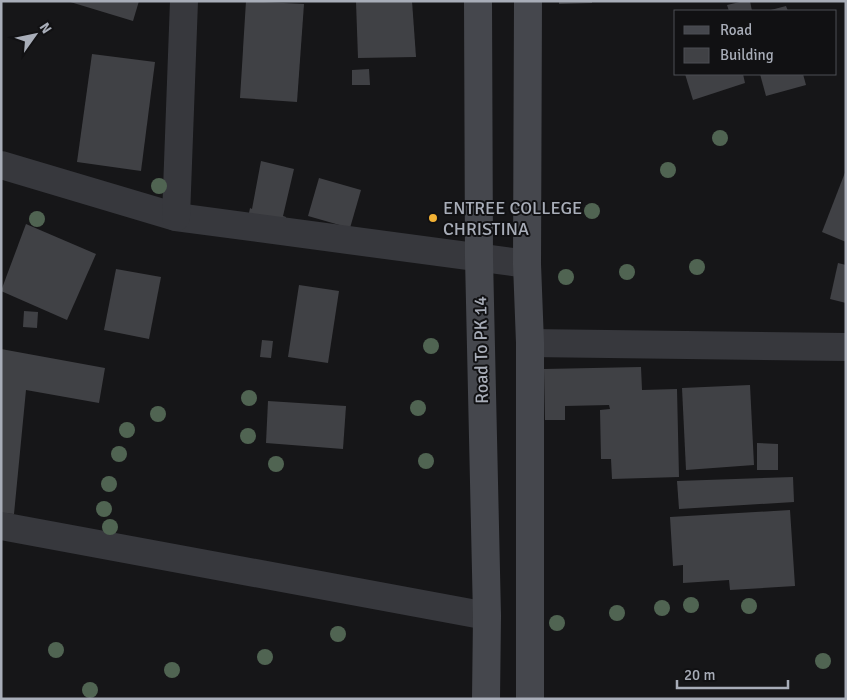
<svg xmlns="http://www.w3.org/2000/svg" width="847" height="700" viewBox="0 0 847 700" font-family="Signika,sans-serif">
  <rect width="100%" height="100%" fill="#161618"/>
  <!-- building -->
  <g fill="#404145">
    <path d="M67,1H139L133,21Z"/>
    <path d="M246,1L304,4L297,102L240,98Z"/>
    <path d="M412,1L416,57L358,58L356,2Z"/>
    <path d="M559,1H592V3L559,4Z"/>
    <path d="M744,1H750L752,11H729L727,5Z"/>
    <path d="M786,6L788,11H767Z"/>
    <path d="M92,54L155,62L141,171L77,162Z"/>
    <path d="M369,69L370,85H352V70Z"/>
    <path d="M685,74H743L745,83L693,100Z"/>
    <path d="M760,74H803L806,85L766,96Z"/>
    <path d="M261,161L294,169L283,216L286,217L285,221L249,213L250,208L252,209Z"/>
    <path d="M846,170V242L822,232Z"/>
    <path d="M319,178L361,190L350,228L308,216Z"/>
    <path d="M26,224L96,254L67,320L1,291Z"/>
    <path d="M838,263L846,265V303L830,299Z"/>
    <path d="M116,269L161,277L149,339L104,330Z"/>
    <path d="M299,285L339,291L328,363L288,357Z"/>
    <path d="M24,311L38,312L37,328L23,327Z"/>
    <path d="M262,340L273,341L271,358L260,357Z"/>
    <path d="M1,349L105,368L99,403L26,390L14,514L1,513Z"/>
    <path d="M641,367L642,390L677,389L679,477L612,479L611,459H601L600,410L610,409L609,405L565,406V420H545L544,369Z"/>
    <path d="M750,385L754,465L686,470L682,388Z"/>
    <path d="M268,401L346,406L343,449L266,443Z"/>
    <path d="M757,443L778,444V470H757Z"/>
    <path d="M793,477L794,502L679,509L677,481Z"/>
    <path d="M790,510L795,586L730,590L729,580L683,583V565L673,566L670,517Z"/>
  </g>
  <g fill="none" stroke-linecap="round" stroke-linejoin="round">
    <!-- street -->
    <g stroke="#37383d" stroke-width="28">
      <path d="M1,165L176,217L527,264"/>
      <path d="M176,217L184,1"/>
      <path d="M530,343L846,347"/>
      <path d="M1,526L487,616"/>
    </g>
    <!-- secondary -->
    <g stroke="#45474d" stroke-width="28">
      <path d="M478,1L479,258L487,616L486,699"/>
      <path d="M528,1L527,264L530,343V699"/>
    </g>
  </g>
  <!-- trees -->
  <g fill="#506452">
    <circle cx="720" cy="138" r="8"/>
    <circle cx="668" cy="170" r="8"/>
    <circle cx="159" cy="186" r="8"/>
    <circle cx="592" cy="211" r="8"/>
    <circle cx="37" cy="219" r="8"/>
    <circle cx="697" cy="267" r="8"/>
    <circle cx="627" cy="272" r="8"/>
    <circle cx="566" cy="277" r="8"/>
    <circle cx="431" cy="346" r="8"/>
    <circle cx="249" cy="398" r="8"/>
    <circle cx="418" cy="408" r="8"/>
    <circle cx="158" cy="414" r="8"/>
    <circle cx="127" cy="430" r="8"/>
    <circle cx="248" cy="436" r="8"/>
    <circle cx="119" cy="454" r="8"/>
    <circle cx="426" cy="461" r="8"/>
    <circle cx="276" cy="464" r="8"/>
    <circle cx="109" cy="484" r="8"/>
    <circle cx="104" cy="509" r="8"/>
    <circle cx="110" cy="527" r="8"/>
    <circle cx="691" cy="605" r="8"/>
    <circle cx="749" cy="606" r="8"/>
    <circle cx="662" cy="608" r="8"/>
    <circle cx="617" cy="613" r="8"/>
    <circle cx="557" cy="623" r="8"/>
    <circle cx="338" cy="634" r="8"/>
    <circle cx="56" cy="650" r="8"/>
    <circle cx="265" cy="657" r="8"/>
    <circle cx="823" cy="661" r="8"/>
    <circle cx="172" cy="670" r="8"/>
    <circle cx="90" cy="690" r="8"/>
  </g>
  <!-- markers -->
  <circle fill="#f2b134" stroke="#111113" stroke-width="2" cx="433" cy="218" r="5"/>
  <g text-anchor="middle" stroke-width="4" stroke-linejoin="round" paint-order="stroke">
    <!-- poi labels -->
    <g font-size="18" fill="#a8adb8" stroke="#111113" text-anchor="start">
      <text x="443" y="214">ENTREE COLLEGE<tspan x="443" dy="21">CHRISTINA</tspan></text>
    </g>
    <!-- street labels -->
    <g font-size="18" fill="#a8adb8" stroke="#111113">
      <text transform="translate(481 350) rotate(-91)" y="6">Road To PK 14</text>
    </g>
  </g>
  <!-- border -->
  <rect width="847" height="700" fill="none" stroke="#a8adb8" stroke-width="5"/>
  <!-- legend -->
  <rect x="674" y="10" width="162" height="65" fill="#111113" stroke="#4d4f55"/>
  <rect x="684" y="26" width="25" height="8" fill="#45474d" stroke="#4d4f55"/>
  <text x="720" y="35" font-size="15" fill="#a8adb8">Road</text>
  <rect x="684" y="48" width="25" height="15" fill="#404145" stroke="#4d4f55"/>
  <text x="720" y="60" font-size="15" fill="#a8adb8">Building</text>
  <!-- north arrow -->
  <g transform="translate(35 35) rotate(57)" stroke="#111113" stroke-width="4" paint-order="stroke">
  <path d="M0-4L9 19L0 12L-9 19Z" fill="#a8adb8"/>
  <text y="-8" font-size="14" font-weight="bold" text-anchor="middle" fill="#a8adb8">N</text>
  </g>
  <!-- scale -->
  <path d="M677 680v8h111v-8" fill="none" stroke="#a8adb8" stroke-width="2.5"/>
  <text x="684" y="680" font-size="15" fill="#a8adb8" stroke="#111113" stroke-width="4" paint-order="stroke">20 m</text>
</svg>
